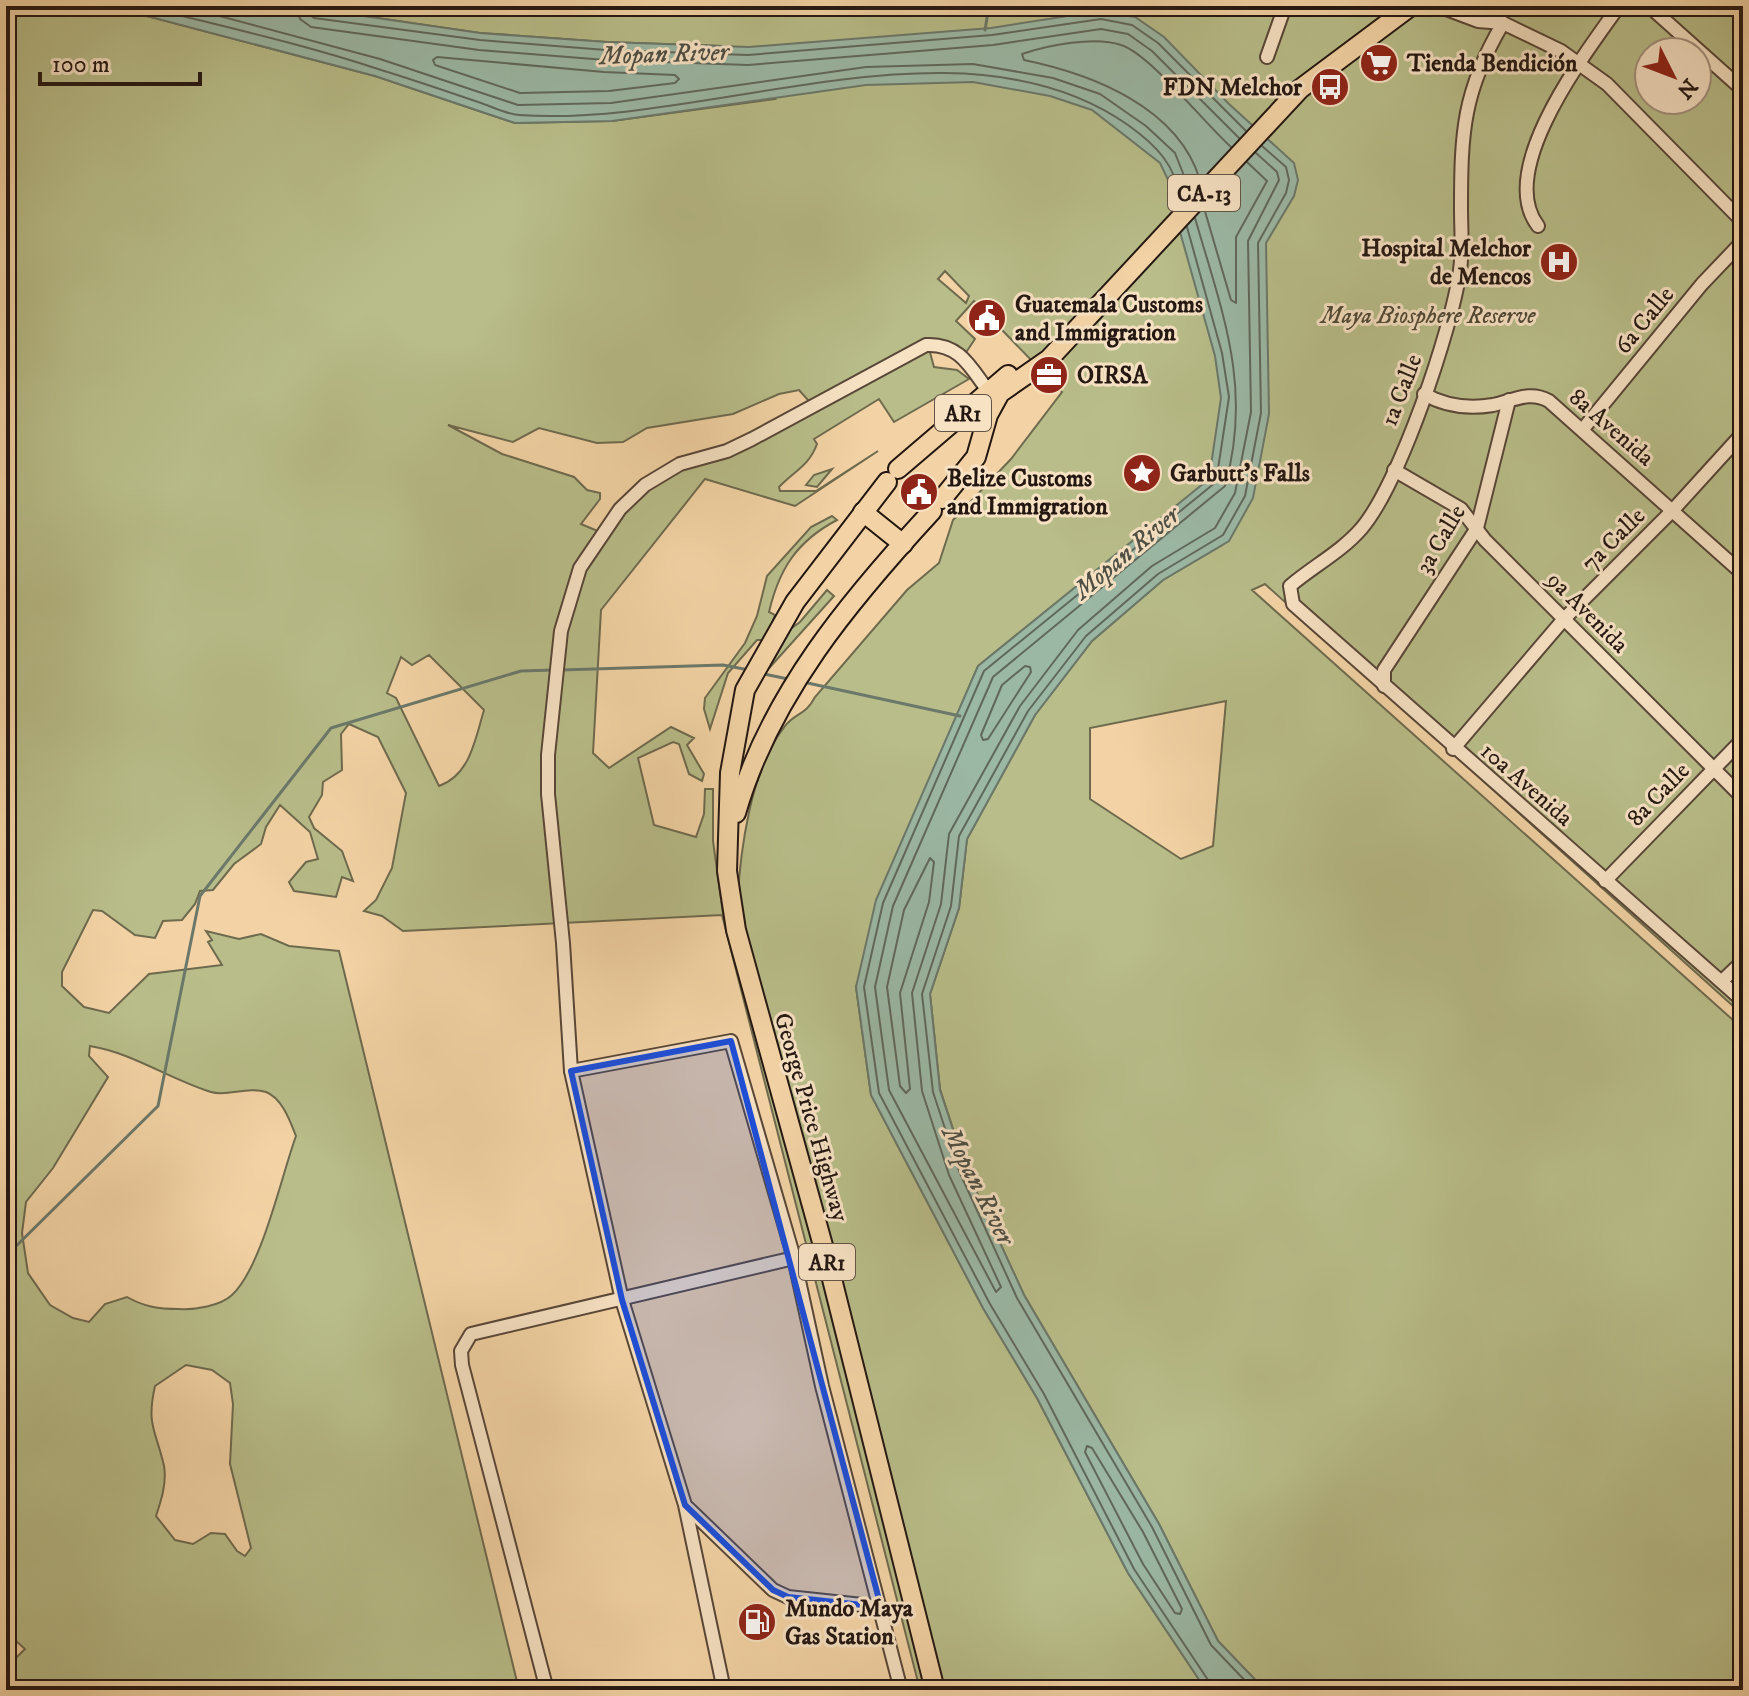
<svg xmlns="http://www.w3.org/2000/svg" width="1749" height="1696" viewBox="0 0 1749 1696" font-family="'IM FELL DW Pica',serif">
  <rect width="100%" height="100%" fill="#f3d3a5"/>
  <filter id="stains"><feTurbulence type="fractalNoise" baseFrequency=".0025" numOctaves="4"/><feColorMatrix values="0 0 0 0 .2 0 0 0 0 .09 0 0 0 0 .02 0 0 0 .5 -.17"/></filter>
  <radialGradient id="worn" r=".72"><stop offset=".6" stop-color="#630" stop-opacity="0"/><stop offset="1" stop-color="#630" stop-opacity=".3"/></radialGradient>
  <!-- green -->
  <g fill="#b8bd89" stroke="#6e6a4e" stroke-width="2" fill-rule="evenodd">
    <path d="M6,6H109L375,76L515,123L612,121L775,99L724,46L607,42L480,33L295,6H1743V1015L1265,584L1252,590L1743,1029V1690H1265L1218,1641L1159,1524L1024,1295L966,1169L940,1089L930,994L959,908L967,839L1035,715L1092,641L1163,580L1222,545L1177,505L978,666L937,761L856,987L871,1095L983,1308L1037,1398L1128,1573L1206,1690H920L722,915L403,931L382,916L364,911L376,900L392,868L406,793L378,737L349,724L341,734L342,770L323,782L322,795L309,817L314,828L342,851L353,881L342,877L336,897L294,891L289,882L306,862L318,859L310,832L280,805L266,827L261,844L234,864L213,890L200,891L195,904L182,920L163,921L155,938L135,935L102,911L93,910L62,972V986L84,1007L109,1013L149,974L222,965L208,942L212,940L206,931L239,939L261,934L289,946L339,951L519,1690H6V1668L25,1649L6,1632ZM1649,52H1697V100H1649ZM945,271L969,296L966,303L938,279ZM974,301L1062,392L1011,459L953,520L939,563L907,590L815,697C806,715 795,713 785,726C750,769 740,853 737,906L723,914L713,841V789H705L704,814L696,837L654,825L638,758L673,742L679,744L689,774L702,781L704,774L687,745L694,738L671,727L609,768L593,753L601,610L705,479L795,506L878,451L816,491H780L779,487C794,471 809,466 817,444L814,439L879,399L894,422L969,379L957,370L934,367L928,345L967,351L975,339L956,321ZM799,390L808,400L806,411C780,432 752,447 720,458C694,467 659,469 640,489C627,502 618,520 607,535L581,524L600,499V493L587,490L574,477L502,454L448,425L513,442L539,428L597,443L623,442L647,428L733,414L779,394ZM429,655L484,710C475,740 470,775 439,786L396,698L387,693L401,657L412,665ZM1226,701L1213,846L1181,859L1090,799V728ZM90,1046C133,1053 169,1079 211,1092C227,1097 247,1086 266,1092C282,1098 290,1121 296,1136C281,1177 262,1267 232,1295C220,1306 195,1310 179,1309C158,1309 145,1307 127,1297L105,1304L89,1322L73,1318L50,1305L28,1273L22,1233L26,1202L53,1168L108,1077L89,1056ZM186,1365L212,1370L230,1383L233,1404L230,1464L251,1548L245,1556L237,1551L225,1534L211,1533L193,1544L175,1540L156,1516C161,1501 167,1483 164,1466C156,1430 146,1426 155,1386Z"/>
    <path d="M832,469L817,487L806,485L814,475Z"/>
    <path d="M832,516L837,520C797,541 779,569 769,612L775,615L766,640H757L728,673L710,729L704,709L705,698L745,643L757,616L767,576L811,527Z"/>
    <path d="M827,590L834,596L762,676L789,630L800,622Z"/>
  </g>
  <!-- water -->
  <path fill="#9bb8a5" stroke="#6b786a" stroke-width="2" d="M109,6H295L480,33L607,42L749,47L991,28L1100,11L1135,17L1164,37L1229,104L1294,163L1298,180L1294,196L1266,243L1269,414L1253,498L1229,541L1163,580L1092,641L1035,715L967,839L959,908L930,994L940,1090L966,1169L1024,1295L1159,1524L1218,1641L1265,1690H1206L1128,1573L1037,1398L983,1308L871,1095L856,987L876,900L978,666L1209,479L1221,398L1215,356L1175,214L1171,186L1160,163L1092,110L1050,96L973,82L866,85L612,121L515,123L375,76Z"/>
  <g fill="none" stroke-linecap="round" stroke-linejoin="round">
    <!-- shore -->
    <g stroke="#60685c" stroke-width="2">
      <path d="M142,6C221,26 303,44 381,70C414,80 446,91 478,102C491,106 505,114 519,115C708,129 960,7 1128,125C1156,145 1176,165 1181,201"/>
      <path d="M182,6L380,59L518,105L611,103L866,67L973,64L1053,78L1100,94L1146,126L1175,153L1190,191"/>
      <path d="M296,6L300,19L311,27L479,50L606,60L748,65L993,45L1101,29L1128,34L1152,51L1239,138"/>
      <path d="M307,6L308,14L314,18L480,40L606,50L748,55L992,35L1101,19L1132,25L1158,43L1246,131"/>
      <path d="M437,57L604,72L675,75L679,79L675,83L609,91L520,93L435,65L433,60Z"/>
      <path d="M1200,180C1178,107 1092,74 1024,60L1022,54C1048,45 1095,36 1121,45C1150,54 1205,124 1231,147"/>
      <path d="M1204,208L1231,300L1236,303V237L1267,181L1247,162"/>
      <path d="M1195,218C1222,312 1253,387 1225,486L993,677L893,906L875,987L889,1090L996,1292L1001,1287L949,1175L922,1091L912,993L941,904L949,834L1020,706L1078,630L1152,566L1215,528L1235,493L1251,412L1248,241L1279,180L1277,172L1256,153"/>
      <path d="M1187,227L1222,353L1229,397L1216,482L984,671L883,903L864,987L879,1093L990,1304L1044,1394L1134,1569L1210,1683L1212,1690"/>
      <path d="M1025,666L1030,667L1031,672L988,739L983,740L981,735L1002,685Z"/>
      <path d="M930,858L934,862L929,902L900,993L910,1089L906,1093L900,1086L887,987L904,910Z"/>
      <path d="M1087,1446L1092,1448L1143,1532L1182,1609L1180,1614L1175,1613L1143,1564L1085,1452Z"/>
      <path d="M1254,1690L1211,1645L1152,1527L1017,1298L959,1171L933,1092L922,994L951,906L959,836L1028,711L1086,636L1158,574L1223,535L1245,496L1261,413L1258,243L1286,193L1289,180L1286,167L1262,146"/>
    </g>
    <!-- stream -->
    <g stroke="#6b786a" stroke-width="3">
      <path d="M985,30L989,6"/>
      <path d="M561,670L723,665L749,670"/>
      <path d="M764,674L788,679"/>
      <path d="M803,682L960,716"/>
      <path d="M6,1256L158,1106L200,896L331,728L521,671L554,670"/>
    </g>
    <defs>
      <g id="minor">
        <path d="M1438,6L1478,21L1503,23"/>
        <path d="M1479,6L1503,23L1561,51L1607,84L1743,222"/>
        <path d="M1649,6L1743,90"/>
        <path d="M1503,23C1463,91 1461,132 1461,209C1461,229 1463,250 1460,270C1452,329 1399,485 1361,529C1341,552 1312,567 1290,586L1293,604L1743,1001"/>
        <path d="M1267,57L1285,6"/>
        <path d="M1538,226C1495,170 1585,54 1619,6"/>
        <path d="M1424,394C1445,406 1469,409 1493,405C1513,401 1529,390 1549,401L1743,574"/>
        <path d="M1583,429L1702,284L1743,241"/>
        <path d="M1394,470L1461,509L1485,540L1743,798"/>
        <path d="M1384,686V670L1477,528L1509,400"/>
        <path d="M1453,749L1564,619L1673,510L1743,433"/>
        <path d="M1605,881L1743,739"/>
        <path d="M1722,981L1743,961"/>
        <path d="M571,1071L731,1041L794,1258L822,1386L901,1690"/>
        <path d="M688,1508L773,1590L788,1597L881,1607"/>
        <path d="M547,1690L462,1365L461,1351L471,1334L794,1258"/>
        <path d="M724,1690L685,1505L622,1300L571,1071L563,943L548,794V755L561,631L580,568L620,509L645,485L680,464L727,451L752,439L926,345C962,343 972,371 992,396"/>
      </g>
      <g id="highway">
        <path d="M898,469L1008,375"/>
        <path d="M887,482L795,602L745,690L730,773L727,871L736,930L830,1271L935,1690"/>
        <path d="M942,499L976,457L988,415L1000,393L1049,359L1300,89L1411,6"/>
        <path d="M863,512L903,544"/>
        <path d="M736,813C770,695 850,600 932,511"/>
      </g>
    </defs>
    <!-- minor casing -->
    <use href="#minor" stroke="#584637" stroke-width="16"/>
    <!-- highway casing -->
    <use href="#highway" stroke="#241712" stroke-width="22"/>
    <!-- minor -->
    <use href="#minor" stroke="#f7e2c4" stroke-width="12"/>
    <!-- highway -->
    <use href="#highway" stroke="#f3d3a5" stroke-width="18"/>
  </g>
  <!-- marked area -->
  <path fill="#1d4ed8" fill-opacity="0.2" stroke="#1d4ed8" stroke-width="6" stroke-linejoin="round" d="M731,1041L881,1607L788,1597L773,1590L685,1505L622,1300L571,1071Z"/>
  <!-- icons -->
  <defs>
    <symbol id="supermarket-disc" viewBox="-11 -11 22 22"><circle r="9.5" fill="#8f2418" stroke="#f7e2c4"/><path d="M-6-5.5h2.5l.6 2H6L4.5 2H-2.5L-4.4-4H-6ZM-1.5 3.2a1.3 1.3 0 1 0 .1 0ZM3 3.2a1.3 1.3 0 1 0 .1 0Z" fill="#fff"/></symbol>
    <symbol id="bus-disc" viewBox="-11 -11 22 22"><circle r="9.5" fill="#8f2418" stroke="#f7e2c4"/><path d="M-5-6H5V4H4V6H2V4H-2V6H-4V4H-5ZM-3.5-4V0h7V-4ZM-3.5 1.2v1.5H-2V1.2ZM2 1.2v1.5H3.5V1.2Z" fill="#fff"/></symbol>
    <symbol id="hospital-disc" viewBox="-11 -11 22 22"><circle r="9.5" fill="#8f2418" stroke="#f7e2c4"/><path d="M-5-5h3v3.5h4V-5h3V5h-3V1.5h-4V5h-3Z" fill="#fff"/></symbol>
    <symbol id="civic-disc" viewBox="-11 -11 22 22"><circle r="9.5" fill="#8f2418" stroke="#f7e2c4"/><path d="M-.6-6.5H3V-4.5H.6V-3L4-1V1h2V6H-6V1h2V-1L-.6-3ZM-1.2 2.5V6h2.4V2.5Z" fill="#fff"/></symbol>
    <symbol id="office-disc" viewBox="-11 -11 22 22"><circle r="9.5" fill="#8f2418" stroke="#f7e2c4"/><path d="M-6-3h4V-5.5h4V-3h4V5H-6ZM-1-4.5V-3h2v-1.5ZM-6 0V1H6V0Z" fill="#fff"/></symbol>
    <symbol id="sight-disc" viewBox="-11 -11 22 22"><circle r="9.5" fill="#8f2418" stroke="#f7e2c4"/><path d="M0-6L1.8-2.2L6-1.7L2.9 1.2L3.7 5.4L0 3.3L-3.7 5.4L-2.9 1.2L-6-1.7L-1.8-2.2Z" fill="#fff"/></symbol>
    <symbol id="fuel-disc" viewBox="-11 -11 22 22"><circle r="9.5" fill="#8f2418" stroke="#f7e2c4"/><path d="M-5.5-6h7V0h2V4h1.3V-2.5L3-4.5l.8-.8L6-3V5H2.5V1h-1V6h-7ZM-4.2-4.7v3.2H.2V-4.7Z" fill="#fff"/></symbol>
  </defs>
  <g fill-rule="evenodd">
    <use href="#supermarket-disc" x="1357" y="41" width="44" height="44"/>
    <use href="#bus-disc" x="1308" y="65" width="44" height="44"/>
    <use href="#hospital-disc" x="1537" y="240" width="44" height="44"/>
    <use href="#civic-disc" x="965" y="296" width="44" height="44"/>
    <use href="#office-disc" x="1027" y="353" width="44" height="44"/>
    <use href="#sight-disc" x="1120" y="451" width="44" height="44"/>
    <use href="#civic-disc" x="897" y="470" width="44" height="44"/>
    <use href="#fuel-disc" x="735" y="1600" width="44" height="44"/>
  </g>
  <g text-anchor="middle" stroke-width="6" stroke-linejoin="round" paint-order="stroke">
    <!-- shield labels -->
    <g fill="#f7e2c4" stroke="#635447" stroke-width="2">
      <rect x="1168" y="175" width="72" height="36" rx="6"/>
      <rect x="935" y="395" width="56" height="36" rx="6"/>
      <rect x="799" y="1244" width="56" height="36" rx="6"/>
    </g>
    <g font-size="22" font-weight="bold" fill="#241712">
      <text x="1204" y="201">CA-13</text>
      <text x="963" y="421">AR1</text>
      <text x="827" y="1270">AR1</text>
    </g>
    <!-- poi labels -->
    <g font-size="24" font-weight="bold" fill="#241712" stroke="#f7e2c4" text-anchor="start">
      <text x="1407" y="71">Tienda Bendición</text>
      <text x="1302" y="95" text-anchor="end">FDN Melchor</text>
      <text x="1531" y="256" text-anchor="end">Hospital Melchor<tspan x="1531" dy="28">de Mencos</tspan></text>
      <text x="1015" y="312">Guatemala Customs<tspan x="1015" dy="28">and Immigration</tspan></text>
      <text x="1077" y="383">OIRSA</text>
      <text x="1170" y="481">Garbutt's Falls</text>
      <text x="947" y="486">Belize Customs<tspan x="947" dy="28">and Immigration</tspan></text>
      <text x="785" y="1616">Mundo Maya<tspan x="785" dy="28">Gas Station</tspan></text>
    </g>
    <!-- park labels -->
    <g font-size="24" font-style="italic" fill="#504936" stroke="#f7e2c4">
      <text x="1428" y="323">Maya Biosphere Reserve</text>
    </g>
    <!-- street labels -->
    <g font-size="24" fill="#241712" stroke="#f7e2c4">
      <text transform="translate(1644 320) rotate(-51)" y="8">6a Calle</text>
      <text transform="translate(1401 390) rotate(-69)" y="8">1a Calle</text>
      <text transform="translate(1612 427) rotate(41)" y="8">8a Avenida</text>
      <text transform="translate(1440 539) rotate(-60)" y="8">3a Calle</text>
      <text transform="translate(1613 539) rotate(-45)" y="8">7a Calle</text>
      <text transform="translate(1588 612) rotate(45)" y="8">9a Avenida</text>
      <text transform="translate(1527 784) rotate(41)" y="8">10a Avenida</text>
      <text transform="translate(1658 794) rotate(-46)" y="8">8a Calle</text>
      <text transform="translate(812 1117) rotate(74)" y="8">George Price Highway</text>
    </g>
    <!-- water labels -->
    <g font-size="26" font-style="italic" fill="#4e4f45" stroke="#f7e2c4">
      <text transform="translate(664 53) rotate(-2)" y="9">Mopan River</text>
      <text transform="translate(1126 552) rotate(-40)" y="9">Mopan River</text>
      <text transform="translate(979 1185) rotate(63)" y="9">Mopan River</text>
    </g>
  </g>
  <!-- margin -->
  <rect width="1749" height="1696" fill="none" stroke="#f3d3a5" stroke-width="32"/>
  <rect x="8" y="8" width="1733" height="1680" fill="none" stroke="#241712" stroke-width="4"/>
  <rect x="16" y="16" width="1717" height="1664" fill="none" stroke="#241712" stroke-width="2"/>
  <!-- north arrow -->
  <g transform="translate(1673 76) rotate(132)"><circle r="38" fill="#f7e2c4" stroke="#a3917d" stroke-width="2"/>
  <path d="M0-6L14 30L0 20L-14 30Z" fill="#8f2418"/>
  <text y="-12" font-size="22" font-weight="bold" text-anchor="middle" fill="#241712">N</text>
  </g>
  <!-- scale -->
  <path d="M40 72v12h160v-12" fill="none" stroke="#241712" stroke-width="4"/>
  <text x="52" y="72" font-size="24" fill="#241712" stroke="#f7e2c4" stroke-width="6" paint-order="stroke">100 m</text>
  <rect width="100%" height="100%" filter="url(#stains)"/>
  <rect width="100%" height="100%" fill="url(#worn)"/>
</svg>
